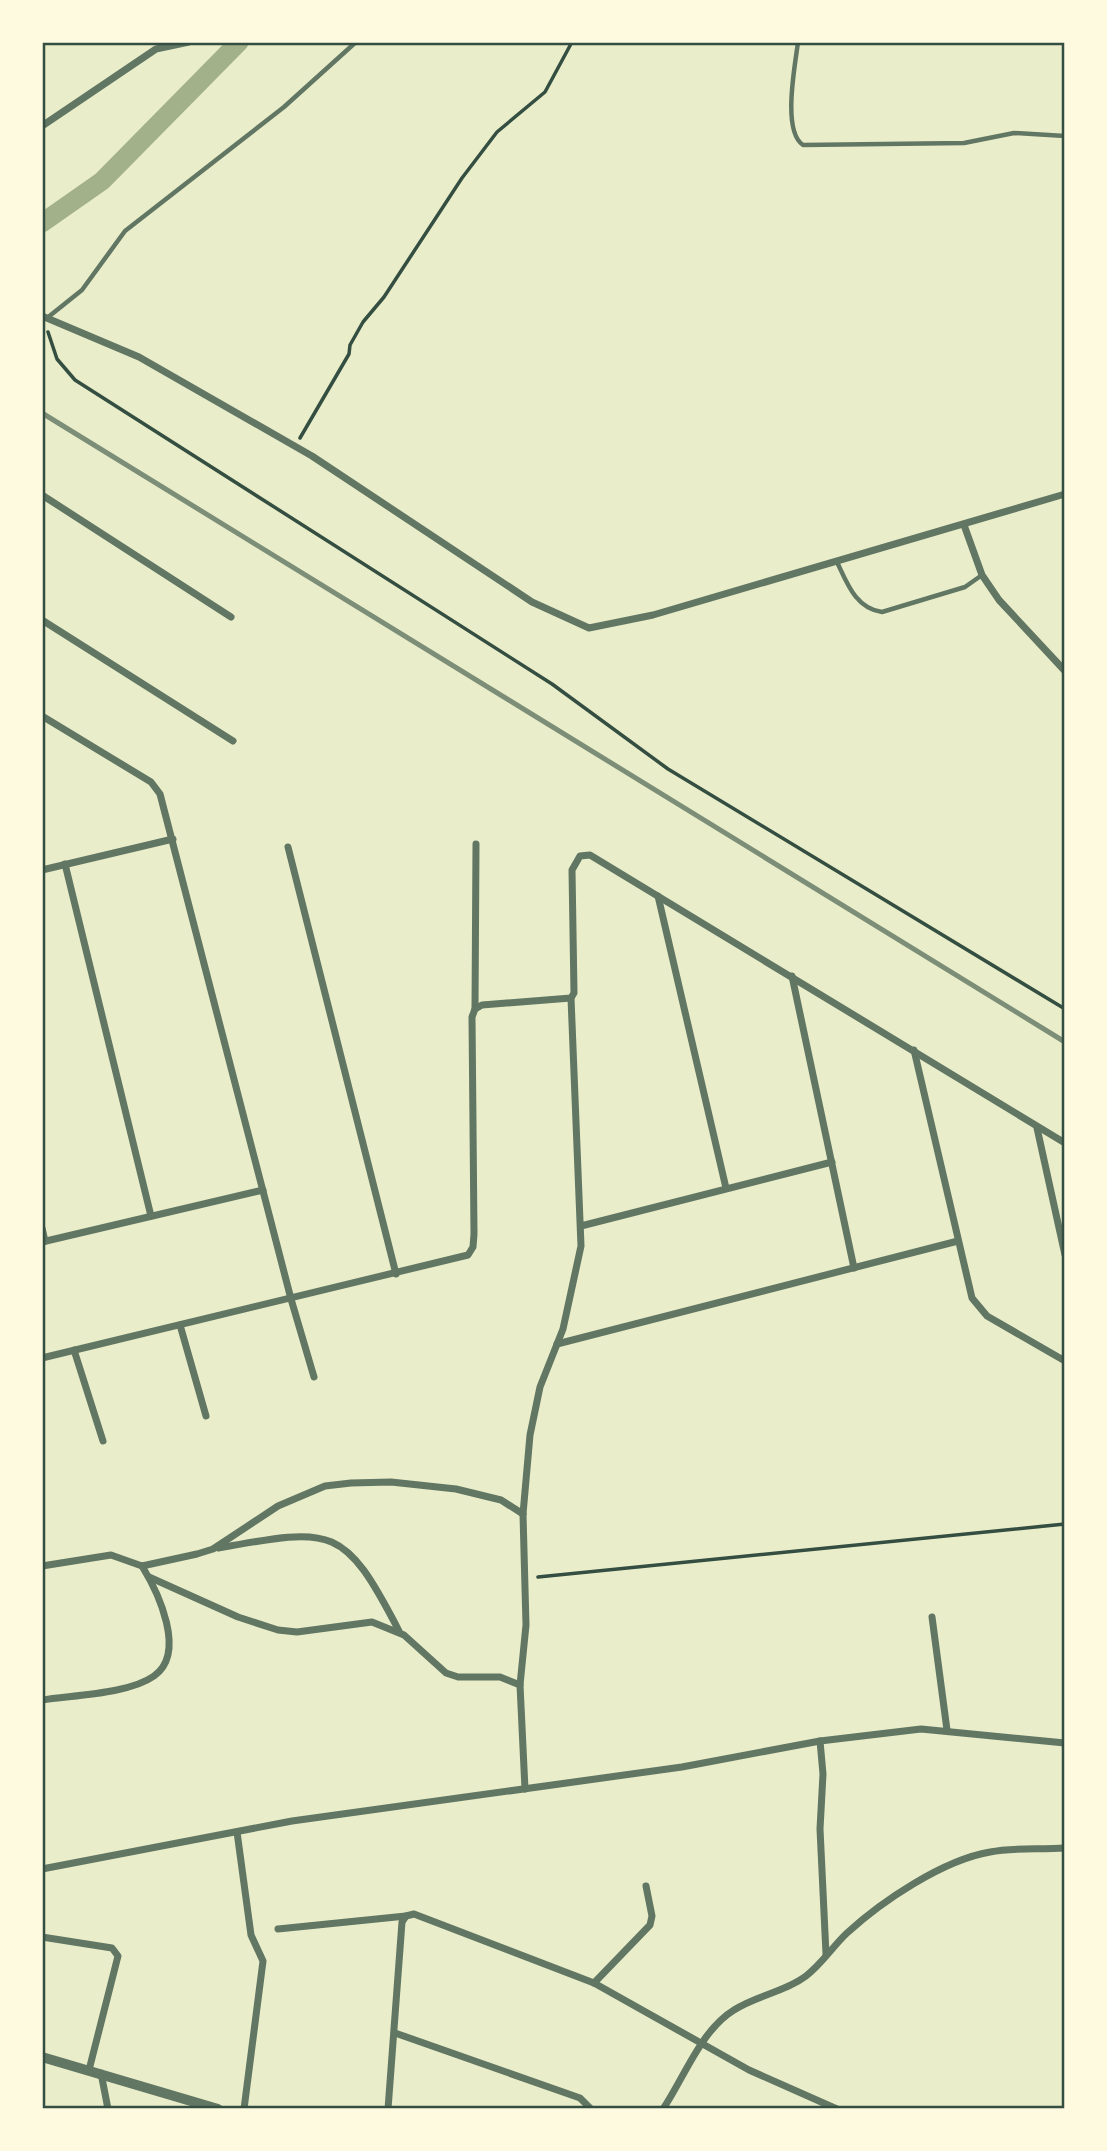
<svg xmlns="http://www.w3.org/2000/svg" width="1107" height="2151" viewBox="0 0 1107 2151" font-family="Helvetica,sans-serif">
  <rect width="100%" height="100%" fill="#e9edc9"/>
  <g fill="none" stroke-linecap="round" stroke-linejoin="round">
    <!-- canal -->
    <path stroke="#a3b18a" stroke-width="19" d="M42,223L102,181L239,42"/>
    <!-- path -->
    <g stroke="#344e41" stroke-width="3.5">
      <path d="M48,332L57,359L75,380L552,684L668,769L1065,1009"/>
      <path d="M300,438L349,354L350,345L363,322L384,297L462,178L497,132L545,92L572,42"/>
      <path d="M538,1577L1065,1524"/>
    </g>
    <!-- service -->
    <g stroke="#617663" stroke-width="4.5">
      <path d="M798,42C795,66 782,131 803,145L964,143L1014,133L1065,136"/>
      <path d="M47,318L82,290L125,231L284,107L356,42"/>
      <path d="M837,562C847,583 856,609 882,612L965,587L982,575"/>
    </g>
    <!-- minor -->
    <g stroke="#617663" stroke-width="7">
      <path d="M42,126L156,49L189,42"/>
      <path d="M42,316L139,357L312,456L532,602L589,628L653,615L1065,494"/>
      <path d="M42,495L231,617"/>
      <path d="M964,525L982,575L999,600L1065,671"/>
      <path d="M42,620L233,741"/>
      <path d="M42,716L151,782L160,794L291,1299L314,1377"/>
      <path d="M288,847L396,1274"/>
      <path d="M65,864L151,1216"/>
      <path d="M42,870L173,839"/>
      <path d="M658,896L726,1188"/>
      <path d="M792,976L854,1268"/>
      <path d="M475,1009L476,844"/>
      <path d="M914,1050L972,1298L987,1316L1065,1361"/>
      <path d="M1037,1128L1065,1255"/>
      <path d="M581,1226L832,1162"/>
      <path d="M42,1228L45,1241"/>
      <path d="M42,1242L263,1190"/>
      <path d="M180,1325L206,1416"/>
      <path d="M557,1344L958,1241"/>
      <path d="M74,1350L103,1441"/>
      <path d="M42,1358L468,1255L473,1247L474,1234L472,1017L475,1009L482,1005L571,998L574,993L572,870L580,856L590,855L1065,1143"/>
      <path d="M219,1548C334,1527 344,1525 399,1631"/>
      <path d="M42,1566L111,1555L142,1566L197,1554L213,1549L278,1506L325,1486L351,1483L391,1482L456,1489L501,1500L523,1514"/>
      <path d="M149,1577L238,1617L278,1630L297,1632L372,1622L404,1635L446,1673L458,1677H500L520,1685"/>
      <path d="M932,1617L947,1730"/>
      <path d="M42,1700C73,1695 129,1694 154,1676C187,1653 158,1592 142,1566"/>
      <path d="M820,1741L823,1774L820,1829L826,1954"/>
      <path d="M525,1789L520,1685L526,1625L523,1514L530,1435L540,1387L563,1329L581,1246L571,998"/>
      <path d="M237,1832L251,1935L263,1961L244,2109"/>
      <path d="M42,1869L292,1821L682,1767L820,1741L921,1729L1065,1743"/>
      <path d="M278,1929L406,1916"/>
      <path d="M42,1937L112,1948L118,1956L89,2070"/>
      <path d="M594,1983L650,1925L652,1916L646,1886"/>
      <path d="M395,2033L580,2098L591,2109"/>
      <path d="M101,2073L108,2109"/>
      <path d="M388,2109L402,1922L406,1916L414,1914L594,1983L749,2070L837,2109"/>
      <path d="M663,2109C684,2078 701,2030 734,2010C757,1995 785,1992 806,1976C822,1964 833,1946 847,1933C882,1901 943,1860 990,1852C1014,1847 1041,1850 1065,1848"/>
    </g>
    <!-- tertiary -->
    <path stroke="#617663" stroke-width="10" d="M42,2057L218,2109"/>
    <!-- rail -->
    <path stroke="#7c8e77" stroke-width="5" d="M42,413L1065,1042"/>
  </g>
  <!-- border -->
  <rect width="1107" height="2151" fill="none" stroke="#fefae0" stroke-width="88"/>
  <rect x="44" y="44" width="1019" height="2063" fill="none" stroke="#344e41" stroke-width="2.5"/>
</svg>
